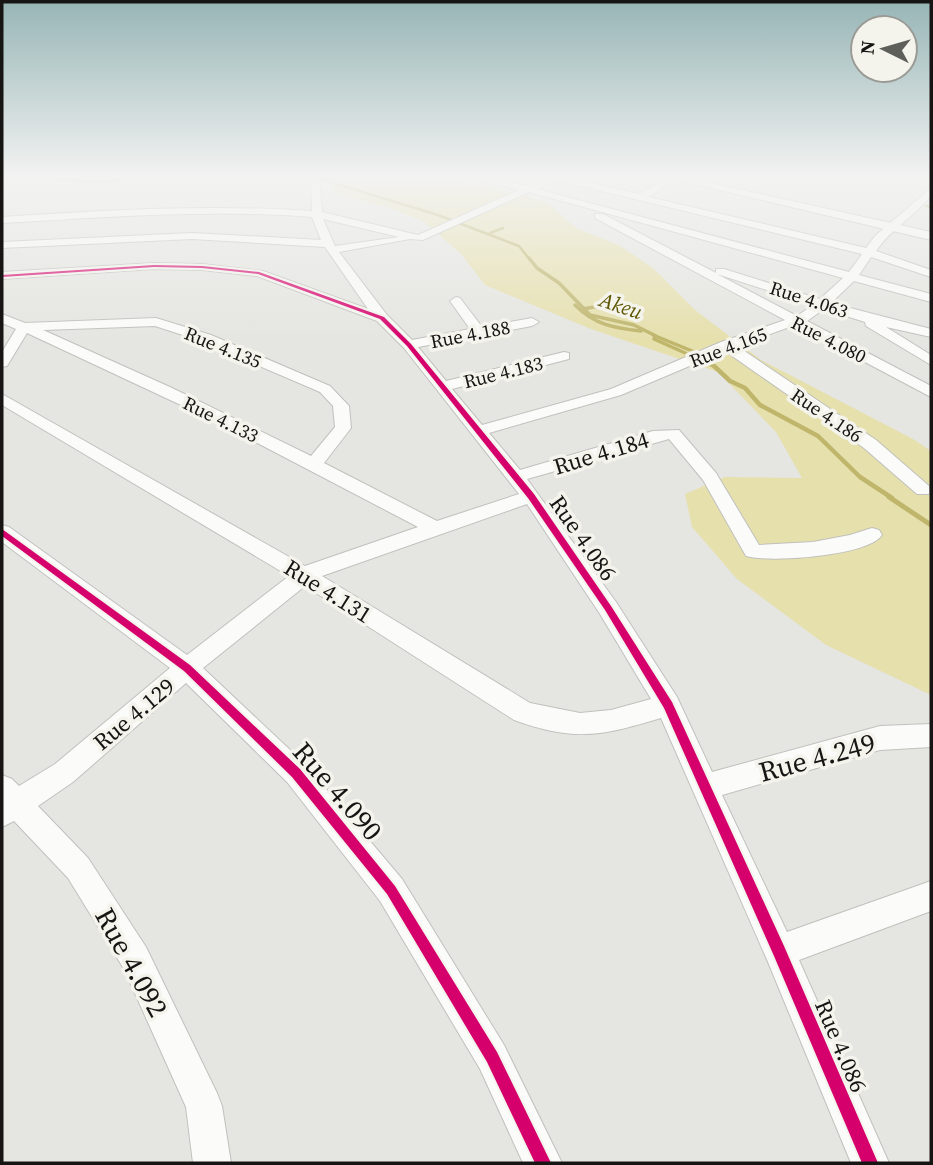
<svg xmlns="http://www.w3.org/2000/svg" width="933" height="1165" viewBox="0 0 933 1165" font-family="'Source Serif 4',serif">
  <rect width="100%" height="100%" fill="#e5e5e1"/>
  <!-- green -->
  <path fill="#e6e0ad" d="M334,177H447L523,195L550,205L576,228L620,246L653,268L695,310L761,360L913,439L931,451V695L826,645L737,579L692,527L685,494L725,477L802,478L776,432L718,372L591,329L485,285L462,255L425,222L390,208L336,193L330,185Z"/>
  <g fill="none" stroke-linecap="round" stroke-linejoin="round">
    <!-- stream-far3 -->
    <g stroke="#bfb66c" stroke-width="2.5">
      <path d="M314,177L438,215L519,246L530,260"/>
      <path d="M40,179L105,182L142,177"/>
      <path d="M235,179L239,177"/>
      <path d="M926,206L931,207"/>
      <path d="M490,233L503,228"/>
    </g>
    <!-- stream-far2 -->
    <g stroke="#bfb66c" stroke-width="3.5">
      <path d="M529,258L537,268L559,283L590,315L634,325L656,336L654,339L712,365"/>
      <path d="M575,305C595,325 614,328 641,331"/>
      <path d="M583,309L611,304"/>
      <path d="M653,335L697,353"/>
    </g>
    <!-- stream-far1 -->
    <path stroke="#bfb66c" stroke-width="4.5" d="M706,363L713,365L730,381L745,388L760,405L818,436L860,477L892,498"/>
    <!-- stream -->
    <path stroke="#bfb66c" stroke-width="5" d="M889,497L931,525"/>
    <defs>
      <path id="minor" d="M311,177H319L322,212L418,235L519,190L467,177H484L527,186L547,177H567L639,194L670,177H679L649,197L866,248L875,236L931,188V196C914,216 890,230 876,251L931,270V277L871,257L859,275L931,294V302L854,281L831,303L931,329V337L886,327L931,355V365L866,326L865,322L824,309L807,321L931,386V397L795,325L737,346L876,440L929,486V494H917L864,448L725,351L621,395L489,433L520,470L653,431L679,430L716,473L759,545L813,542L850,535L872,528L879,530L882,535C869,556 769,563 746,556L703,480L669,439L527,479L616,602L677,697L712,772L880,726L931,724V747L880,750L722,795L787,932L931,881V911L799,960L889,1163H851L768,962L661,718C601,736 575,742 514,720L305,586L203,668L305,764L402,879L504,1045L562,1163H523L480,1069L380,901L287,782L186,683L73,782L38,806L88,858L146,947L217,1093L222,1106L231,1163H193L186,1107L124,969L68,878L14,821L2,827V775L12,779L19,786L55,764L170,668L2,542V525L9,527L187,655L289,576L2,405V394L305,566L418,527L215,421L27,333L7,366L2,367V352L16,329L2,323V314L25,323L156,318L211,335L330,386L349,406L351,428L324,463L437,521L519,494L404,348L377,321L257,276L202,270L154,269L2,279V272L154,263L202,264L263,271L368,309L325,247L192,239L2,248V242L192,233L321,240L312,217C209,209 106,217 2,223V217C105,210 208,204 312,211ZM556,180L862,254L849,272L537,189ZM529,192L843,278L820,299L724,269H716V273L603,214H595V218L785,320L721,342L611,389L482,425L452,389L569,359V353L564,352L446,381L418,347L532,326L539,322L532,318L482,327L460,298L456,297L450,301L470,329L412,340L387,315L339,252L410,239L423,240ZM323,219L399,237L335,246ZM717,274L813,305L797,316ZM155,326L201,341L320,392L333,406L335,427L311,456L172,388L43,330ZM527,504L600,614L651,699L611,710L580,713L530,703L322,576Z"/>
      <path id="major" d="M664,177H684L931,232V240Z"/>
    </defs>
    <!-- minor casing -->
    <use href="#minor" stroke="#c0c0bd" stroke-width="2"/>
    <!-- major casing -->
    <use href="#major" stroke="#c0c0bd" stroke-width="2"/>
    <!-- minor -->
    <use href="#minor" fill="#fbfbfa" fill-rule="evenodd"/>
    <!-- major -->
    <use href="#major" fill="#fbfbfa" fill-rule="evenodd"/>
    <defs>
      <g id="cycleway">
        <path d="M154,265L202,266L259,272L384,317L411,344L534,494L611,606L672,702L784,946L878,1163H862L774,956L664,708L605,610L528,498L407,346L380,319L258,274L202,268L154,267L2,277V275Z"/>
        <path d="M2,529L190,665L300,769L395,886L497,1052L551,1163H535L487,1062L387,894L292,777L184,671L2,536Z"/>
      </g>
    </defs>
    <!-- cycleway casing -->
    <use href="#cycleway" stroke="#f4f4ed" stroke-width="4"/>
    <!-- cycleway -->
    <use href="#cycleway" fill="#d6006c" fill-rule="evenodd"/>
  </g>
  <!-- sky -->
  <linearGradient id="sky" x2="0" y2="1"><stop stop-color="#97b5b6"/><stop offset="0.52" stop-color="#f3f3f2"/><stop offset="1" stop-color="#f3f3f2" stop-opacity="0"/></linearGradient>
  <rect width="933" height="340" fill="url(#sky)"/>
  <g text-anchor="middle" stroke-width="7" stroke-linejoin="round" paint-order="stroke">
    <!-- far-street labels -->
    <g font-size="19" fill="#161513" stroke="#f4f4ed">
      <text transform="translate(809 299) rotate(18)" y="7">Rue 4.063</text>
      <text transform="translate(470 334) rotate(-11)" y="7">Rue 4.188</text>
      <text transform="translate(829 339) rotate(27)" y="7">Rue 4.080</text>
      <text transform="translate(223 347) rotate(22)" y="7">Rue 4.135</text>
      <text transform="translate(728 347) rotate(-21)" y="7">Rue 4.165</text>
      <text transform="translate(503 372) rotate(-14)" y="7">Rue 4.183</text>
      <text transform="translate(827 415) rotate(34)" y="7">Rue 4.186</text>
      <text transform="translate(221 419) rotate(26)" y="7">Rue 4.133</text>
    </g>
    <!-- far-water labels -->
    <g font-size="21" font-style="italic" fill="#5f5603" stroke="#f4f4ed">
      <text transform="translate(621 306) rotate(19)" y="7">Akeu</text>
    </g>
    <!-- street labels -->
    <g font-size="23" fill="#161513" stroke="#f4f4ed">
      <text transform="translate(601 453) rotate(-17)" y="8">Rue 4.184</text>
      <text transform="translate(583 538) rotate(55)" y="8">Rue 4.086</text>
      <text transform="translate(328 591) rotate(32)" y="8">Rue 4.131</text>
      <text transform="translate(134 714) rotate(-40)" y="8">Rue 4.129</text>
      <text transform="translate(841 1046) rotate(67)" y="8">Rue 4.086</text>
    </g>
    <!-- near-street labels -->
    <g font-size="28" fill="#161513" stroke="#f4f4ed">
      <text transform="translate(817 757) rotate(-15)" y="10">Rue 4.249</text>
      <text transform="translate(338 791) rotate(49)" y="10">Rue 4.090</text>
      <text transform="translate(132 962) rotate(61)" y="10">Rue 4.092</text>
    </g>
  </g>
  <!-- border -->
  <rect width="933" height="1165" fill="none" stroke="#161513" stroke-width="7"/>
  <!-- north arrow -->
  <g transform="translate(884 49) rotate(275)"><circle r="33" fill="#f4f4ed" stroke="#9b9b96" stroke-width="2"/>
  <path d="M0-5L12 26L0 18L-12 26Z" fill="#5e5e5b"/>
  <text y="-10" font-size="19" font-weight="bold" text-anchor="middle" fill="#161513">N</text>
  </g>
</svg>
